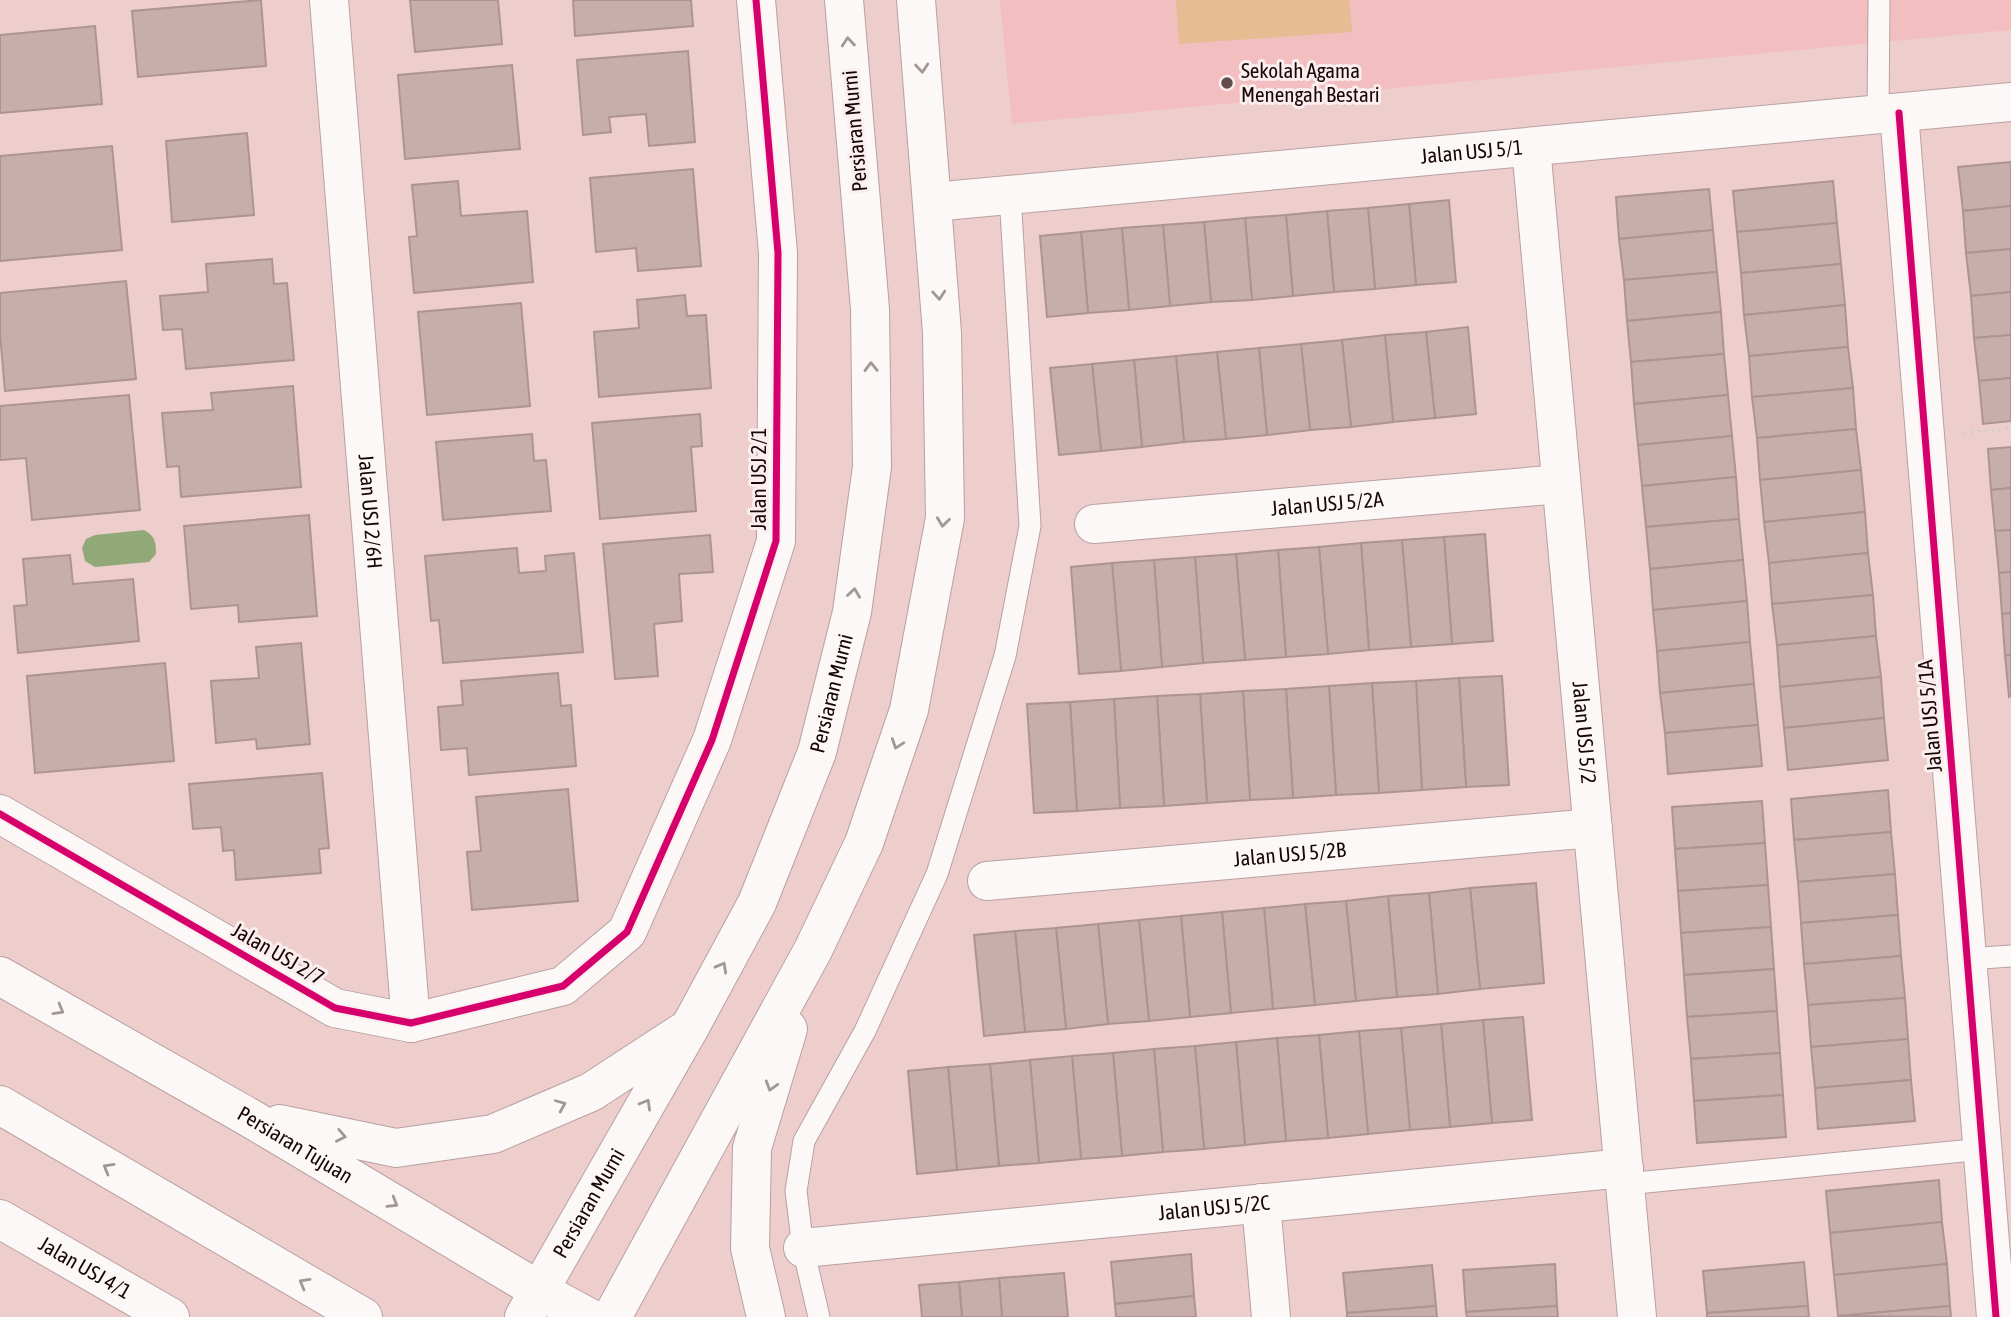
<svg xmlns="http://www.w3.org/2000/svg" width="2011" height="1317" viewBox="0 0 2011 1317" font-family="'Asap Condensed',sans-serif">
  <rect width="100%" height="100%" fill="#eecdcd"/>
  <!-- built -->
  <path fill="#f3bebf" d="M1000,0H2011V30L1012,124Z"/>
  <!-- green -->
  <path fill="#e6bc93" d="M1176,0H1349L1352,32L1179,44Z"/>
  <!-- water -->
  <path fill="#91a978" d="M144,530C155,536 156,542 156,554L149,562L95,567L85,561L82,548L86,539L95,535Z"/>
  <!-- building -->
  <g fill="#c8aeab" stroke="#ad9492" stroke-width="2">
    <path d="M261,0L266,66L138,77L132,11Z"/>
    <path d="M410,0H498L502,44L415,52Z"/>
    <path d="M573,0H691L693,26L575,36Z"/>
    <path d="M95,26L102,104L0,113V35Z"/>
    <path d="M688,51L695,142L649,146L646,114L609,117L611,132L583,135L577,60Z"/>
    <path d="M512,65L520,149L405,159L398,75Z"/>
    <path d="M247,133L254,215L172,222L166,141Z"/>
    <path d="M112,146L122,250L0,261V156Z"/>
    <path d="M2011,162V206L1963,211L1958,167Z"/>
    <path d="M693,169L701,266L638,271L636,248L596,252L590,178Z"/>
    <path d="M458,181L461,216L527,211L533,282L414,293L409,237L417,236L412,185Z"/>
    <path d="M1833,181L1837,223L1737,232L1733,191Z"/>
    <path d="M1709,189L1713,230L1619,239L1616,197Z"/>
    <path d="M1449,200L1456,282L1416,285L1409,204Z"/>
    <path d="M1409,204L1416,285L1375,289L1368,208Z"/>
    <path d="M2011,206V249L1966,253L1963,211Z"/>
    <path d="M1368,208L1375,289L1334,292L1327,211Z"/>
    <path d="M1327,211L1334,292L1293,296L1286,215Z"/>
    <path d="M1286,215L1293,296L1252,300L1245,218Z"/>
    <path d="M1245,218L1252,300L1211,302L1204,222Z"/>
    <path d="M1204,222L1211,302L1170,306L1163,225Z"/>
    <path d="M1837,223L1841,264L1741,273L1737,232Z"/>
    <path d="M1163,225L1170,306L1129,310L1122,228Z"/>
    <path d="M1122,228L1129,310L1088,313L1081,232Z"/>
    <path d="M1713,230L1717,272L1624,280L1619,239Z"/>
    <path d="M1081,232L1088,313L1047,317L1040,236Z"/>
    <path d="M2011,249V292L1971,296L1966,253Z"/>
    <path d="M272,259L274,284L287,283L294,360L186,369L182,329L163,330L160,296L208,292L206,264Z"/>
    <path d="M1841,264L1845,305L1744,315L1741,273Z"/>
    <path d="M1717,272L1721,312L1627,321L1624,280Z"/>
    <path d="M126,281L136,379L5,391L0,334V293Z"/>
    <path d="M2011,292V335L1974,338L1971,296Z"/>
    <path d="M685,295L687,316L706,315L711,388L599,397L594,332L639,328L637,300Z"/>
    <path d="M521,303L530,406L427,415L418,312Z"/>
    <path d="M1845,305L1848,347L1749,356L1744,315Z"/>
    <path d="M1721,312L1724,354L1631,362L1627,321Z"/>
    <path d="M1468,327L1476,414L1435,418L1426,332Z"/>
    <path d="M1426,332L1435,418L1393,422L1385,335Z"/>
    <path d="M1385,335L1393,422L1351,427L1342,340Z"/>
    <path d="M2011,335V378L1979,381L1974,338Z"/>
    <path d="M1342,340L1351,427L1310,430L1301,344Z"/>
    <path d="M1301,344L1310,430L1267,435L1259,348Z"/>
    <path d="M1848,347L1853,388L1752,397L1749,356Z"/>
    <path d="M1259,348L1267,435L1226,439L1217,352Z"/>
    <path d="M1217,352L1226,439L1184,442L1176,356Z"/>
    <path d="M1724,354L1728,395L1634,404L1631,362Z"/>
    <path d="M1176,356L1184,442L1142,447L1134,360Z"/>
    <path d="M1134,360L1142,447L1101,451L1092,364Z"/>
    <path d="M1092,364L1101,451L1059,455L1050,368Z"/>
    <path d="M2011,378V421L1983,424L1979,381Z"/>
    <path d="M293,386L301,487L181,497L179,466L167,467L162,413L213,410L211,393Z"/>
    <path d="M1853,388L1856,429L1757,438L1752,397Z"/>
    <path d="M129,395L140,510L32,520L26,458L0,460V406Z"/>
    <path d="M1728,395L1732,436L1638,445L1634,404Z"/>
    <path d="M700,414L702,446L691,447L696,511L600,519L592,423Z"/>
    <path d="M1856,429L1861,470L1760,480L1757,438Z"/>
    <path d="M532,434L534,461L546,460L551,511L443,520L436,442Z"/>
    <path d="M1732,436L1736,477L1642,486L1638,445Z"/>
    <path d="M2011,447V488L1991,490L1988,449Z"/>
    <path d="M1861,470L1865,512L1764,522L1760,480Z"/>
    <path d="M1736,477L1739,519L1646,527L1642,486Z"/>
    <path d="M2011,488V530L1995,531L1991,490Z"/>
    <path d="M1865,512L1868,553L1769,563L1764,522Z"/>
    <path d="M309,515L317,616L239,622L238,605L191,609L184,526Z"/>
    <path d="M1739,519L1743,560L1650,569L1646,527Z"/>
    <path d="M2011,530V572L1999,573L1995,531Z"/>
    <path d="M1485,534L1493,641L1452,644L1444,537Z"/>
    <path d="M710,535L713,572L679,574L682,621L654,624L658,676L615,679L603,544Z"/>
    <path d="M1444,537L1452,644L1411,647L1402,540Z"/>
    <path d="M1402,540L1411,647L1369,650L1361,543Z"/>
    <path d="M1361,543L1369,650L1328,654L1319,547Z"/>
    <path d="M1319,547L1328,654L1286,657L1278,550Z"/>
    <path d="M517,548L519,573L546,571L545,556L574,553L583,652L443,663L439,620L431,621L425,556Z"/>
    <path d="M1278,550L1286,657L1245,660L1236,554Z"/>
    <path d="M1868,553L1873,595L1772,604L1769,563Z"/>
    <path d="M1236,554L1245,660L1203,663L1195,557Z"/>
    <path d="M70,555L73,584L133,579L139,641L18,653L14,606L27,605L23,559Z"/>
    <path d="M1195,557L1203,663L1162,667L1154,560Z"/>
    <path d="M1154,560L1162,667L1121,671L1112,563Z"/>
    <path d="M1743,560L1747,601L1653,610L1650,569Z"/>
    <path d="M1112,563L1121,671L1079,674L1071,567Z"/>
    <path d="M2011,572V613L2002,614L1999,573Z"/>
    <path d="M1873,595L1876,636L1777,645L1772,604Z"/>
    <path d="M1747,601L1750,642L1657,651L1653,610Z"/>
    <path d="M2011,613V655H2005L2002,614Z"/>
    <path d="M1876,636L1881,677L1780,687L1777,645Z"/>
    <path d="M1750,642L1754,684L1660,693L1657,651Z"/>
    <path d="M301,643L310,744L257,749L256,739L216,743L211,681L259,678L256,647Z"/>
    <path d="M2005,655H2011V696L2009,697Z"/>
    <path d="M165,663L174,761L35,773L27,676Z"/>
    <path d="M558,673L561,706L571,705L576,766L469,775L467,748L441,750L438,707L463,705L461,681Z"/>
    <path d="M1502,676L1509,785L1466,787L1459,678Z"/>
    <path d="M1881,677L1884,718L1784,728L1780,687Z"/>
    <path d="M1459,678L1466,787L1422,790L1416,681Z"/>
    <path d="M1416,681L1422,790L1379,793L1372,683Z"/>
    <path d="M1372,683L1379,793L1336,795L1329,686Z"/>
    <path d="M1754,684L1758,725L1665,733L1660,693Z"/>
    <path d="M1329,686L1336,795L1293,798L1286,689Z"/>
    <path d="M1286,689L1293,798L1250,800L1243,691Z"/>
    <path d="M1243,691L1250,800L1207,803L1200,694Z"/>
    <path d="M1200,694L1207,803L1164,806L1157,696Z"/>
    <path d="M1157,696L1164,806L1120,808L1114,699Z"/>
    <path d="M1114,699L1120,808L1077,811L1070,702Z"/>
    <path d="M1070,702L1077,811L1034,813L1027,704Z"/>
    <path d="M1884,718L1888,760L1788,770L1784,728Z"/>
    <path d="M1758,725L1762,766L1668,774L1665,733Z"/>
    <path d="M322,773L329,848L319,849L321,873L236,880L234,850L223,851L221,827L193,829L189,784Z"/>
    <path d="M568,789L578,901L472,910L467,852L481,851L476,797Z"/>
    <path d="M1888,790L1891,832L1794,840L1791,799Z"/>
    <path d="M1762,801L1765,843L1675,849L1672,807Z"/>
    <path d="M1891,832L1895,874L1798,882L1794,840Z"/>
    <path d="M1765,843L1768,885L1678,891L1675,849Z"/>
    <path d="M1895,874L1898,915L1801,923L1798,882Z"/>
    <path d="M1536,883L1544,983L1480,989L1470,888Z"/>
    <path d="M1768,885L1771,927L1681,933L1678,891Z"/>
    <path d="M1470,888L1480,989L1438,994L1429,893Z"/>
    <path d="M1429,893L1438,994L1397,997L1388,896Z"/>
    <path d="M1388,896L1397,997L1356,1001L1346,901Z"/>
    <path d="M1346,901L1356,1001L1315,1005L1305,904Z"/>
    <path d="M1305,904L1315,1005L1273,1009L1264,908Z"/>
    <path d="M1264,908L1273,1009L1231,1013L1222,912Z"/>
    <path d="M1222,912L1231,1013L1190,1017L1181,916Z"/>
    <path d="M1898,915L1901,956L1804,964L1801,923Z"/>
    <path d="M1181,916L1190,1017L1149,1021L1139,920Z"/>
    <path d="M1139,920L1149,1021L1108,1024L1098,924Z"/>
    <path d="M1098,924L1108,1024L1066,1029L1056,928Z"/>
    <path d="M1771,927L1774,969L1684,975L1681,933Z"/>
    <path d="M1056,928L1066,1029L1025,1032L1015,931Z"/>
    <path d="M1015,931L1025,1032L984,1036L974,935Z"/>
    <path d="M1901,956L1905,998L1808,1005L1804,964Z"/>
    <path d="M1774,969L1777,1011L1687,1017L1684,975Z"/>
    <path d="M1905,998L1908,1039L1811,1047L1808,1005Z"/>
    <path d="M1777,1011L1780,1053L1691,1059L1687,1017Z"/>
    <path d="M1523,1017L1532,1120L1492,1123L1483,1020Z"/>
    <path d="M1483,1020L1492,1123L1450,1127L1441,1024Z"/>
    <path d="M1441,1024L1450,1127L1410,1130L1401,1028Z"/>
    <path d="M1401,1028L1410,1130L1368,1134L1359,1031Z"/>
    <path d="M1359,1031L1368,1134L1328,1138L1319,1035Z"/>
    <path d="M1319,1035L1328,1138L1286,1141L1277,1038Z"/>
    <path d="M1277,1038L1286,1141L1245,1145L1236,1042Z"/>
    <path d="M1908,1039L1911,1080L1815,1088L1811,1047Z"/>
    <path d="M1236,1042L1245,1145L1204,1149L1195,1046Z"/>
    <path d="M1195,1046L1204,1149L1163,1152L1154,1049Z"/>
    <path d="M1154,1049L1163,1152L1122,1156L1113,1053Z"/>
    <path d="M1113,1053L1122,1156L1081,1159L1072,1056Z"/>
    <path d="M1780,1053L1783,1095L1694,1101L1691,1059Z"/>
    <path d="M1072,1056L1081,1159L1039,1163L1030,1060Z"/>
    <path d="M1030,1060L1039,1163L999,1166L990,1064Z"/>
    <path d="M990,1064L999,1166L957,1170L948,1067Z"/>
    <path d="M948,1067L957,1170L917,1174L908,1071Z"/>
    <path d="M1911,1080L1915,1121L1818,1129L1815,1088Z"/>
    <path d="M1783,1095L1786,1137L1697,1143L1694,1101Z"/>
    <path d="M1939,1180L1942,1222L1830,1233L1826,1191Z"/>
    <path d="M1942,1222L1947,1264L1834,1275L1830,1233Z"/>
    <path d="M1191,1254L1194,1296L1115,1304L1111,1262Z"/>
    <path d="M1804,1262L1808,1306L1707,1313L1703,1271Z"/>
    <path d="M1555,1264L1557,1306L1466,1312L1463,1270Z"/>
    <path d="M1947,1264L1950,1306L1838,1316L1834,1275Z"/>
    <path d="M1432,1265L1436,1306L1347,1313L1343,1273Z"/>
    <path d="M1064,1273L1068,1317H1002L999,1278Z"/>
    <path d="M999,1278L1002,1317H962L959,1282Z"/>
    <path d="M959,1282L962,1317H922L919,1285Z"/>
    <path d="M1194,1296L1196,1317H1116L1115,1304Z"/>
    <path d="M1436,1306L1437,1317H1347V1313Z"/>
    <path d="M1557,1306L1558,1317H1467L1466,1312Z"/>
    <path d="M1808,1306L1809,1317H1707V1313Z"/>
    <path d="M1950,1306L1951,1317L1838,1316Z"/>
  </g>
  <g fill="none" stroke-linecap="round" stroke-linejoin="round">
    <defs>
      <g id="lane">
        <path d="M1878,115L1879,0"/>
        <path d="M1968,959L2011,956"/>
        <path d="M1626,1184L1983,1149"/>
        <path d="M819,1317L803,1248L796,1191L804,1141L865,1031L937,874L1005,656L1030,526L1010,195"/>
      </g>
      <g id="street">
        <path id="s1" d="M329,0L411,1023"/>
        <path d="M1899,113L1996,1317"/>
        <path id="s2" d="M1531,147L1637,1317"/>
        <path id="s3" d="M933,202L2011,102"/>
        <path id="s4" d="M1094,524L1561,484"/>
        <path d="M0,814L335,1008L411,1023L563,986L627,932L712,740L776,541L778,253L756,0"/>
        <path id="s5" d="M987,881L1593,828"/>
        <path d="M1261,1203L1271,1317"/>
        <path id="s6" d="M0,1219L170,1317"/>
        <path id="s7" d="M803,1248L1624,1168"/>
      </g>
      <g id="secondary">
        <path id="s8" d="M0,976L250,1118L540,1291L588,1317"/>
        <path d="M0,1105L363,1317"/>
        <path d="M280,1124L396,1148L493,1134L591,1092L683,1032"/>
        <path id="s9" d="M524,1317L690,1027L757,903L817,752L852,612L872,467L870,309L844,0"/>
        <path d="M612,1317L813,950L864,843L909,710L945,518L942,333L916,0"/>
        <path d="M766,1317L750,1248L752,1148L788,1029"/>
      </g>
    </defs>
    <!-- lane casing -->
    <use href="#lane" stroke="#b9a0a0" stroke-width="23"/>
    <!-- street casing -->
    <use href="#street" stroke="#b9a0a0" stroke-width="40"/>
    <!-- secondary casing -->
    <use href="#secondary" stroke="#b9a0a0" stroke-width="40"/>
    <!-- path -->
    <path stroke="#d6cdcd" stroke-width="4.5" stroke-dasharray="2 5" stroke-linecap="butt" d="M1964,433L2011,428"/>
    <!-- lane -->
    <use href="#lane" stroke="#fcf8f8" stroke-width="21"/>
    <!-- street -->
    <use href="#street" stroke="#fcf8f8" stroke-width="38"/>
    <!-- secondary -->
    <use href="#secondary" stroke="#fcf8f8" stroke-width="38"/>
    <defs>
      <g id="cycleway">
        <path d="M1899,113L1996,1317"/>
        <path d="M0,814L335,1008L411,1023L563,986L627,932L712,740L776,541L778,253L756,0"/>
      </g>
    </defs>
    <!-- cycleway casing -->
    <use href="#cycleway" stroke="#fbeeee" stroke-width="11"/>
    <!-- cycleway -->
    <use href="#cycleway" stroke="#d6006c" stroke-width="7"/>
  </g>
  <!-- one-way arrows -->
  <defs><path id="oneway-chevron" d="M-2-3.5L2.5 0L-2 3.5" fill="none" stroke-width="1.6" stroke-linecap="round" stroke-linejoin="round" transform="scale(1.75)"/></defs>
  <g stroke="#a19798">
    <use href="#oneway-chevron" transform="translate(848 42) rotate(-95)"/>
    <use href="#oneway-chevron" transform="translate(922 68) rotate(85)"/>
    <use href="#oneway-chevron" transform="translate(939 295) rotate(86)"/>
    <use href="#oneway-chevron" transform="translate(871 367) rotate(-91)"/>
    <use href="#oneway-chevron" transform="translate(943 522) rotate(97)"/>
    <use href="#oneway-chevron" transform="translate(854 593) rotate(-82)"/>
    <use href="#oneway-chevron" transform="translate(897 744) rotate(109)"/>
    <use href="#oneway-chevron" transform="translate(722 967) rotate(-61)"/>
    <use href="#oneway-chevron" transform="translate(59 1010) rotate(30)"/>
    <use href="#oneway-chevron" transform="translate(771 1086) rotate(107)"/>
    <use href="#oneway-chevron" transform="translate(646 1104) rotate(-60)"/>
    <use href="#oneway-chevron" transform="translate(561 1105) rotate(-23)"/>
    <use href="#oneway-chevron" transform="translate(341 1136) rotate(11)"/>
    <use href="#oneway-chevron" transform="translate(108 1168) rotate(-150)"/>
    <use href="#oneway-chevron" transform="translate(393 1203) rotate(31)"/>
    <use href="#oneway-chevron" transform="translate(304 1283) rotate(-150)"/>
  </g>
  <!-- markers -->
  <circle fill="#634c4c" stroke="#fbeeee" stroke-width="2.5" cx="1227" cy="83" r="7"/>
  <g text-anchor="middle" stroke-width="6" stroke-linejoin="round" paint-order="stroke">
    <!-- poi labels -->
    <g font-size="21" fill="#180607" stroke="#fbeeee" text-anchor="start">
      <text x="1241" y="78">Sekolah Agama<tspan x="1241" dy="24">Menengah Bestari</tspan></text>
    </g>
    <!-- street labels -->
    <g font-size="21" fill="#180607" stroke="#fbeeee">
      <text transform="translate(855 131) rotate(-95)" y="7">Persiaran Murni</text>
      <text dy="7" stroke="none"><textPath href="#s3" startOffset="541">Jalan USJ 5/1</textPath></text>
      <text transform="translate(759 479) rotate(-90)" y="7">Jalan USJ 2/1</text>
      <text dy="7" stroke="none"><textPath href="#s4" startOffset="234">Jalan USJ 5/2A</textPath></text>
      <text dy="7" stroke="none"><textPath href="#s1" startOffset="513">Jalan USJ 2/6H</textPath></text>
      <text dy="7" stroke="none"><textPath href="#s9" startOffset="698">Persiaran Murni</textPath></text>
      <text transform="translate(1930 716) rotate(-95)" y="7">Jalan USJ 5/1A</text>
      <text dy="7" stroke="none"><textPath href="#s2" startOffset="588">Jalan USJ 5/2</textPath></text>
      <text dy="7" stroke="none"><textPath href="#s5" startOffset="304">Jalan USJ 5/2B</textPath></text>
      <text transform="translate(278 954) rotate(30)" y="7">Jalan USJ 2/7</text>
      <text dy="7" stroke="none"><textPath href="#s8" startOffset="340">Persiaran Tujuan</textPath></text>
      <text dy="7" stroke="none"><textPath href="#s9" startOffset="131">Persiaran Murni</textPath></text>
      <text dy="7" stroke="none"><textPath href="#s7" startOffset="413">Jalan USJ 5/2C</textPath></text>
      <text dy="7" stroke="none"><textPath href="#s6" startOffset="98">Jalan USJ 4/1</textPath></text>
    </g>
  </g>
</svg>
